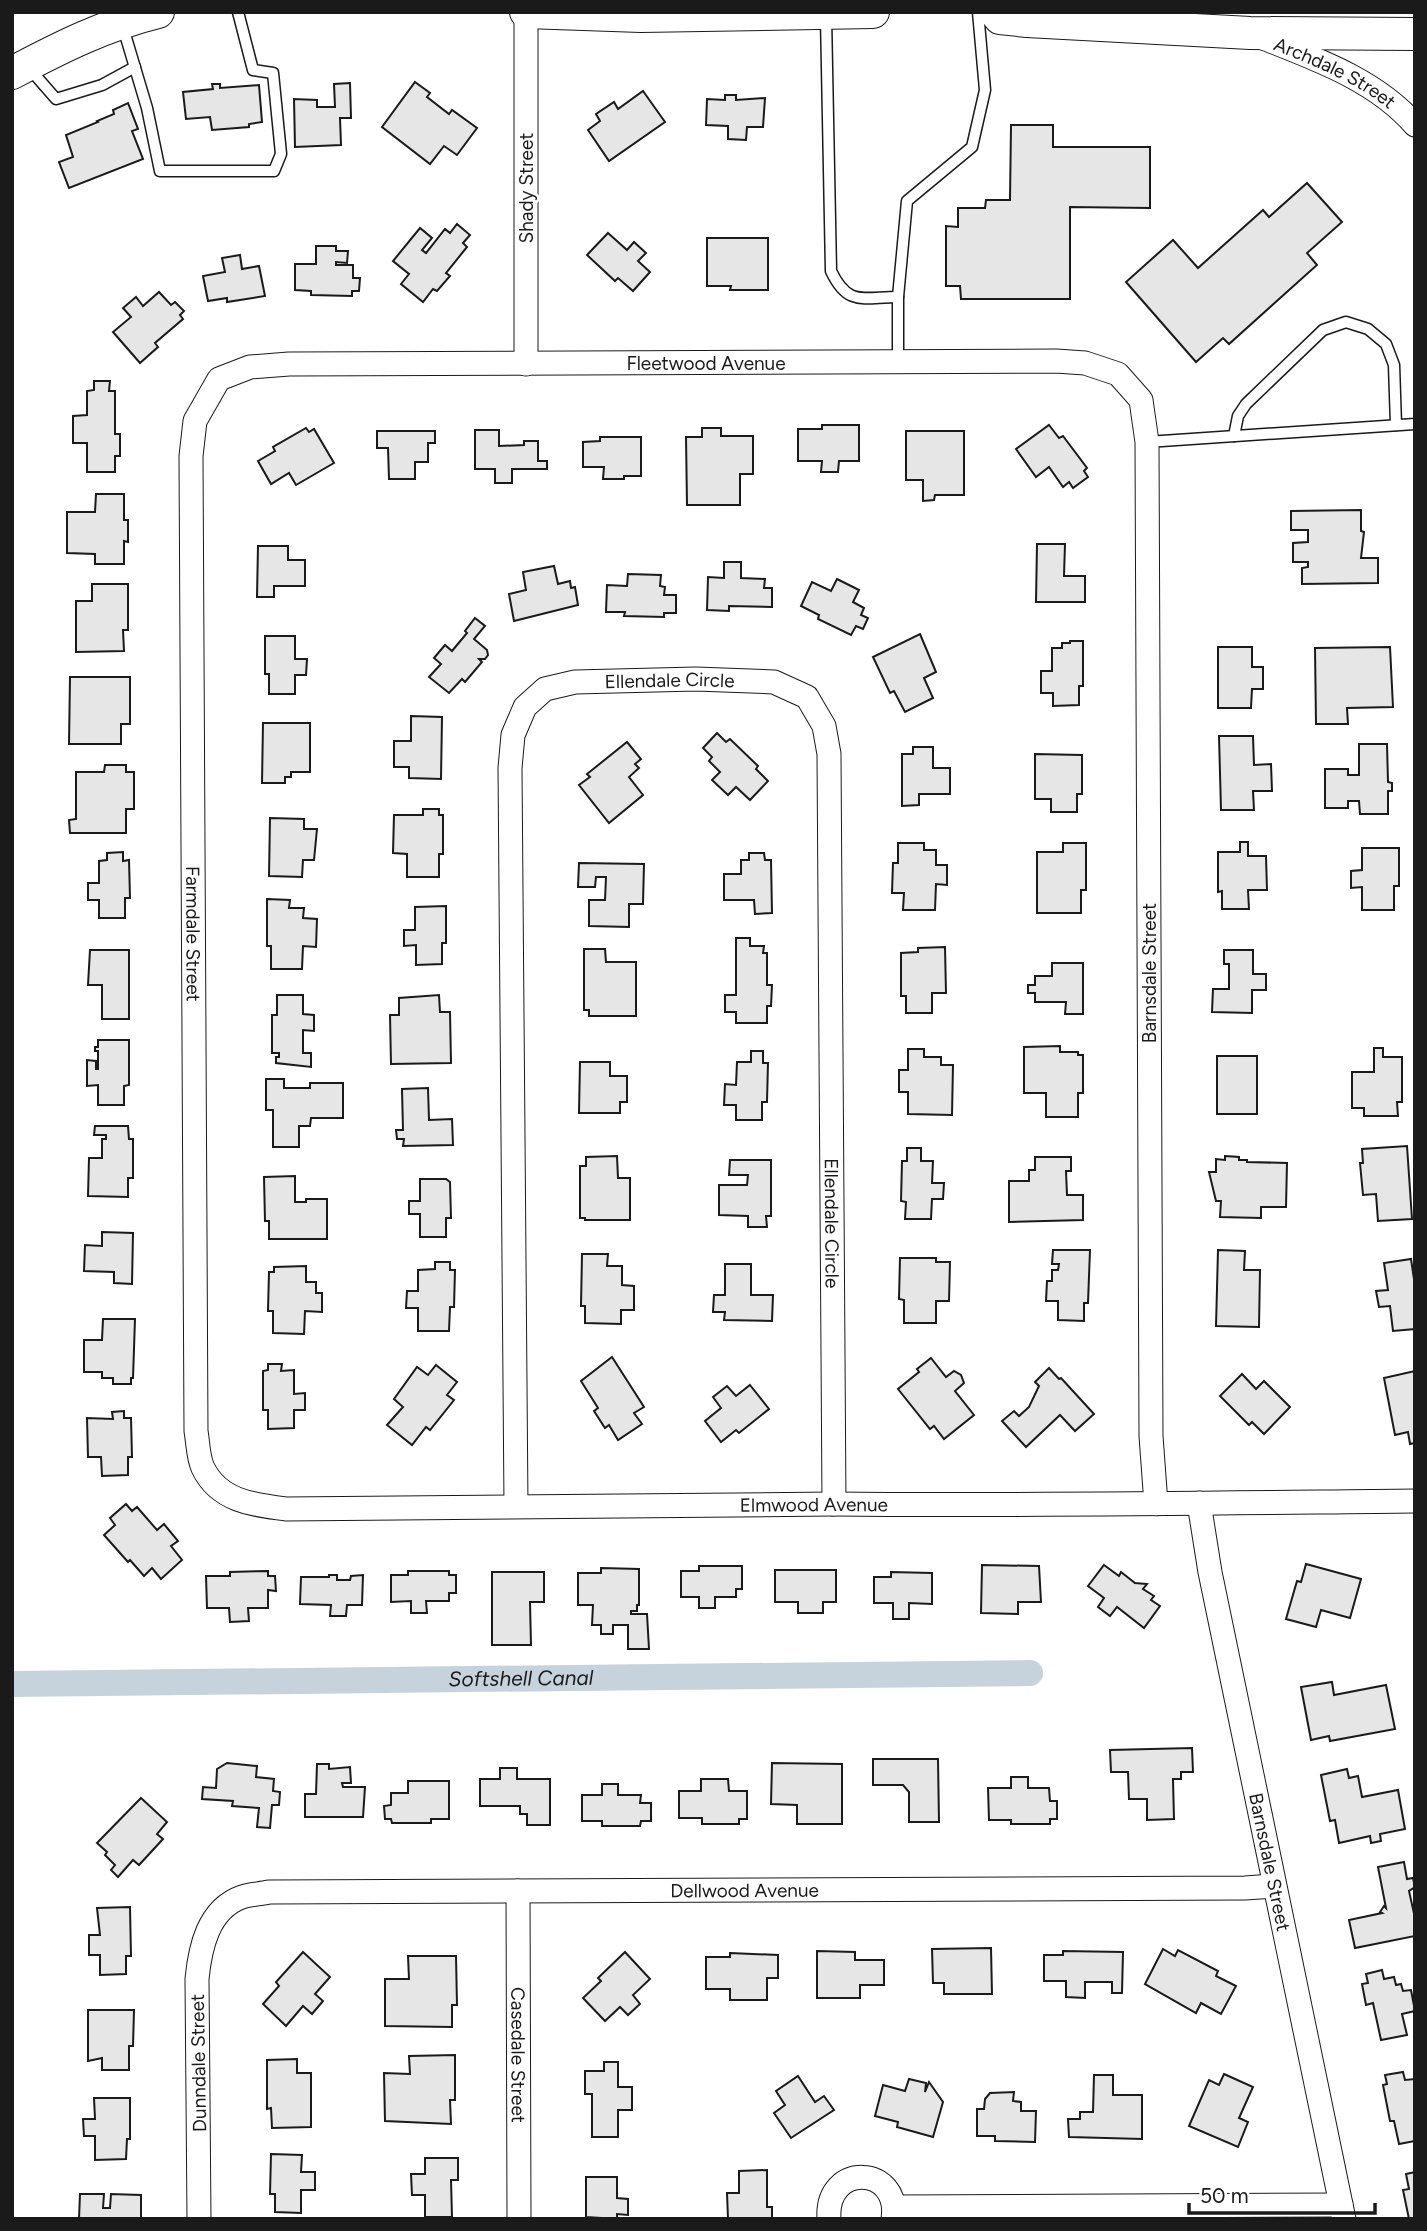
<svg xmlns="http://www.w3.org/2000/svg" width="1427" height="2231" viewBox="0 0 1427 2231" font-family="Figtree,sans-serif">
  <rect width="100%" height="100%" fill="#fff"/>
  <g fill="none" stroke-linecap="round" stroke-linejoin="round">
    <!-- canal -->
    <path stroke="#c6d2dc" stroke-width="26" id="s1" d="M12,1684L1030,1673"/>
  </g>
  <!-- building -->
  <g fill="#e6e6e6" stroke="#1a1a1a" stroke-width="2">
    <path d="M415,82L430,93L427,97L449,114L452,110L477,128L457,155L444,146L430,164L382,127Z"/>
    <path d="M350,83L351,118H340L341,145L295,147L294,99L317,100V107H335L334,84Z"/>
    <path d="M212,84H220V88L259,85L262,122L249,124V127L212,130L210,117L186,119L183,92L213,89Z"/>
    <path d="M643,91L665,122L609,161L588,130L600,121L596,114L614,102L618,109Z"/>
    <path d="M725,95H736V100L765,98L763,127H747L746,140L728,139V126L706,125L707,99L725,100Z"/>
    <path d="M128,103L138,129L132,131L143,159L69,188L59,162L73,157L66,135L98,122L97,121L114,114L113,110Z"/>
    <path d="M1011,125H1053V147H1150V208L1070,207V299H961L960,286H946V226L958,227V208H985L986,200H1010Z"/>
    <path d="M1307,183L1342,222L1307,253L1317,265L1229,344L1223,338L1196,362L1126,282L1173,240L1198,268L1263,210L1269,217Z"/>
    <path d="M457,224L470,235L463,243L467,247L446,273L450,276L437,291L433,289L423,302L401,284L409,274L393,261L420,228L432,238L422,250L426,253L445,229L450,233Z"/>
    <path d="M608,233L627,250L634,242L646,253L638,261L650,272L633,291L618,278L615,281L587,255Z"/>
    <path d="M707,238H768V290H730L731,286H707Z"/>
    <path d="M316,246H336V251H348L347,263L336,262V265H353V278H360L359,291H352V296L311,295V291L295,290V264H316Z"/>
    <path d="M240,255L242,269L259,266L265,296L227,302V298L208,301L203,276L225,272L222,258Z"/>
    <path d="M159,292L171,305L175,302L184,311L180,315L183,319L155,343L158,347L140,363L113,332L131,317L123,308L136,297L143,306Z"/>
    <path d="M94,381H110L109,391H115V434H120V456H115V472H87V443H73V416L87,415V391L94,390Z"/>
    <path d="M822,425H859V461H839L838,472H821L822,461H798V429H822Z"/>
    <path d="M1049,425L1059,438L1063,436L1087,468L1084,471L1088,477L1073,488L1069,482L1063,487L1049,467L1036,477L1016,449Z"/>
    <path d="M306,428L309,432L314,429L334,463L296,485L289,473L271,484L258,461L275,451L273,447Z"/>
    <path d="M702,428H721V436H753V474H740V505H687L686,437H702Z"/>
    <path d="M475,430H499V446L524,445V441H538V461H547V469H512V483H495V469H475Z"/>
    <path d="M377,431H435V443H428V462H415V479H389L388,448H377Z"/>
    <path d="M906,431H964V495H935L934,500L923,501V480H906Z"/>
    <path d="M600,437H641V476H624V479H603L604,467H583V442L600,441Z"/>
    <path d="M96,494H124V520H128V542L124,541V564H95V554L67,553V512H95Z"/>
    <path d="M1361,510V531L1364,532L1361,558H1378V583L1302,584V568L1308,567V562H1293V543L1308,542V530H1291V511Z"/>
    <path d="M1037,544H1065L1064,576H1085V602H1036Z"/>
    <path d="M258,546H288V560H305V586H274V597H257Z"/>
    <path d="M724,562H741V578L765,579L764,588H772V607L729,606V611L707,610L708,577L724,578Z"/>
    <path d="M554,566L558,584L570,581L571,588L575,587L578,605L514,621L509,594L526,590L523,572Z"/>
    <path d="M628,574L661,575L660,586L665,587L664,595H676V613H664V617L624,616L625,612H606L607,585L627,586Z"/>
    <path d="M837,579L859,590L853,602L864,608L861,615L868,618L863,629L856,626L851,635L818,619L819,615L801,606L812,582L831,591Z"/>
    <path d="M92,584H128V630H123L124,651L76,652V601H92Z"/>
    <path d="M475,618L485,626L474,639L487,650L488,655L485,659H479L482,662L465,682L462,679L449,693L429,677L441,664L434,658L445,645L452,651L467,633L465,631Z"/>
    <path d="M920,634L936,672L924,678L933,698L905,712L894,691L890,693L873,657Z"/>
    <path d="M265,636H295V659H307L306,675H295V694H269V674H265Z"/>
    <path d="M1070,641H1083V686H1079V705L1053,706V693H1041V671H1052V648H1062V643H1070Z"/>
    <path d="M1218,647H1252V667H1263V689H1252L1251,708H1218Z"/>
    <path d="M1390,647L1393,707L1347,708L1348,724H1316L1315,648Z"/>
    <path d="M70,677H130V724H121V744H69Z"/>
    <path d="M411,716L442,717L441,779L409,778V767H394V741H411Z"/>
    <path d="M263,723H310V772H291V777H285V783H262Z"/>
    <path d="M717,733L726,742L730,739L758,766L756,769L768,781L750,800L736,787L728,795L712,780L720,772L709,761L712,757L703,748Z"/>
    <path d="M1219,736H1253L1254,765L1271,764L1272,791H1253L1254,810H1221Z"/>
    <path d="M627,742L641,759L635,764L639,768L629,777L643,795L609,823L579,785L590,777L587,774Z"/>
    <path d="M1359,744H1387L1388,782L1392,783V791H1388V814H1360L1359,801H1348V808H1325V769H1348V775H1359Z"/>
    <path d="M913,747H933V768H950V794H919V805L902,806V754H913Z"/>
    <path d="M1035,754L1082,755V794H1077V812H1051V799H1035Z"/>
    <path d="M105,765H126V772H134V809H126V833H70L69,820L76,819V772H104Z"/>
    <path d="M423,809H439V815H443V854H439V877H407V854L393,853L394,815H423Z"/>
    <path d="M270,818L304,819V829H317L314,860H303L302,877L269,876Z"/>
    <path d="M1240,842H1248V856H1266L1267,890H1248L1249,909H1222V891L1218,892V852H1240Z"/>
    <path d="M898,843H924V850H936V865H947V885L936,884L935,910H903L904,893H892L893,863H898Z"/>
    <path d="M1063,843H1086V890H1081V913H1037V852H1063Z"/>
    <path d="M1362,848H1399V886H1394V910H1362V887L1351,888V871L1362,870Z"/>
    <path d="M123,852V861L129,860L130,898H125V918H99V900H88V883H99V861L107,860V853Z"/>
    <path d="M749,853H764L765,860H771L772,913L755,914L754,900H724V874H741V860H749Z"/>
    <path d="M579,863L644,864L643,904H629V927L589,926V900H605L606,877H596L595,887H578Z"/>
    <path d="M267,899L290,900L289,908H304L303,918L317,919L316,947L303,946L302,969H271V946H267Z"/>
    <path d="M446,906V943H442V964L416,965V945L404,946V930H415V907Z"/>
    <path d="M736,938H750V946H764L763,953H767V985H772L771,1006H767V1023H736V1012H725V995H736Z"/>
    <path d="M945,947L946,993H932V1013H906V996H901V953L918,952V948Z"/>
    <path d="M584,949H605L606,962H636V1016H589V1010H584Z"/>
    <path d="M90,950H129V1019H102V985H88Z"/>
    <path d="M1224,950H1253V974H1266V990H1252V1013L1212,1012L1213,989H1229V964H1224Z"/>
    <path d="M1052,963H1083V1014H1065L1066,1002H1035V993H1028V985H1035V976H1052Z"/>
    <path d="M277,995H303V1014L314,1015V1031L303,1030V1053H311V1067L276,1063V1057H279V1053H272V1015H277Z"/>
    <path d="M439,995L440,1012H450L451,1063L391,1064L390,1015H399V998Z"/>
    <path d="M98,1040H129V1085L124,1086V1105H98V1085L87,1086V1060L96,1061V1069H98V1051H95V1047H98Z"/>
    <path d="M1060,1046V1052H1078V1055H1083V1093H1078V1117H1046V1093H1024V1047Z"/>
    <path d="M1374,1048H1383V1057H1402V1102H1397L1398,1116H1364V1108H1352V1072H1374Z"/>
    <path d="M908,1049H924V1057H941V1065H953L952,1115L908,1114V1092H899V1070H908Z"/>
    <path d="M751,1051H763V1063H768L767,1102H762V1120H736V1105H724L725,1084L736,1085L737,1062H751Z"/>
    <rect x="1217" y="1056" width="40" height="58"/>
    <path d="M580,1062H610V1076H627V1102H620V1113H579Z"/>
    <path d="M266,1079H284V1088H310V1083H343V1118H311L310,1126H299V1147H273V1110H266Z"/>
    <path d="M428,1088L429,1120L452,1119L453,1145L403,1146L404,1139H397L396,1130H403L402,1089Z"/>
    <path d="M95,1126H128L129,1139H133V1178H128V1197L88,1196L89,1158H102V1139H106V1135H94Z"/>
    <path d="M1407,1146L1412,1219L1378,1221L1376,1194L1363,1195L1360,1163H1363L1362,1149Z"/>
    <path d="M907,1148H921V1161H933L932,1183H944L943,1199H932L931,1219H905L906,1202L901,1201L902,1161H907Z"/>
    <path d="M617,1156L618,1178H630V1220H585V1218H580V1166H586V1157Z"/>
    <path d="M1225,1156L1239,1157V1160H1247V1162L1287,1163L1286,1207H1261V1218L1220,1217L1221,1201H1216L1209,1172H1216V1159L1225,1160Z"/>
    <path d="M1035,1157H1071V1171H1066L1067,1195H1083V1220L1009,1222V1181H1029V1170H1035Z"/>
    <path d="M730,1160H771V1216H766L767,1227H748V1216L719,1215V1185H747L748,1175H729Z"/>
    <path d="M295,1176V1202H306V1199H327V1239H269V1221H265L264,1177Z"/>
    <path d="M420,1179H446L450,1182L451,1218H446V1237H420V1214H409V1201H420Z"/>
    <path d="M102,1232L133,1233L132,1284L114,1283V1272L84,1271L85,1245L102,1246Z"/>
    <path d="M1053,1250H1090L1088,1303H1084V1321L1058,1320V1301H1046L1047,1281H1052V1270H1058L1059,1264H1052Z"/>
    <path d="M1218,1250L1245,1251L1244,1270H1260L1259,1327L1216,1326Z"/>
    <path d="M582,1254H608L607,1266H622V1285L634,1286V1310H621V1324L585,1323V1306H581Z"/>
    <path d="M900,1258H936V1262H950L949,1301H936V1323H904V1300L899,1299Z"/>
    <path d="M1411,1259L1415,1286V1329L1393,1331L1390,1306L1379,1307L1376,1291L1388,1290L1384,1263Z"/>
    <path d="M435,1262H450V1270H455L454,1307H450L449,1331H418V1308H406L407,1291H418V1270L435,1269Z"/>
    <path d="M725,1264H751V1295H773L772,1321L724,1320L725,1312H713L714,1295H725Z"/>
    <path d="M306,1266V1282H316V1293H322V1312L305,1311L304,1334L273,1333V1311H268L269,1272H274V1267Z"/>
    <path d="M103,1319H135L133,1378H131V1384H113V1378H102V1372H84V1340H102Z"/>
    <path d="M612,1357L644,1407L634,1413L642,1424L618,1440L609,1425L605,1428L594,1411L598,1408L581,1381Z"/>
    <path d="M931,1358L946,1377L954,1371L961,1375L964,1383L955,1391L974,1415L944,1439L934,1426L930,1429L898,1389L919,1372L917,1369Z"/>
    <path d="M268,1364H282L281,1371L294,1370V1394L305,1393V1410H294V1428L268,1429V1410H263V1371L268,1370Z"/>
    <path d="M436,1365L457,1382L447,1395L454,1400L430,1430L426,1427L412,1445L387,1425L403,1407L394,1399L417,1367L428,1375Z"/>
    <path d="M1049,1368L1059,1379L1061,1378L1094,1414L1075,1431L1060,1415L1026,1447L1002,1421L1014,1411L1019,1416L1029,1407L1039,1386L1035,1382Z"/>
    <path d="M1415,1371V1443L1410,1444L1408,1432L1395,1435L1384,1378Z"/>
    <path d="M1242,1374L1256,1389L1264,1381L1290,1407L1264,1434L1252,1422L1249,1425L1220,1396Z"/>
    <path d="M750,1385L769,1409L739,1433L736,1430L721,1442L705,1421L721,1408L713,1397L727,1386L736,1396Z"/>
    <path d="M124,1411V1418H131L132,1457H128V1475L102,1476L101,1457H88L87,1418L113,1419L112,1412Z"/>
    <path d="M126,1504L132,1511L137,1507L157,1530L164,1524L178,1541L171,1546L182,1560L161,1579L152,1568L144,1576L130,1560L128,1562L104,1535L115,1525L110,1518Z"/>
    <path d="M1306,1564L1361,1579L1350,1618L1321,1610L1316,1627L1286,1619L1297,1581L1301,1582Z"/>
    <path d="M982,1565L1039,1566L1041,1602H1018V1614L981,1613Z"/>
    <path d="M1104,1565L1119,1576L1121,1572L1135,1583L1147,1584L1143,1589L1154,1596L1151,1600L1160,1606L1144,1628L1117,1607L1110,1616L1098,1607L1104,1598L1088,1586Z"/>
    <path d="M699,1566H742V1589H736V1597H715V1608H699V1597H681V1571H699Z"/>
    <path d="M601,1568L639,1569V1605H637V1611H631V1614H647L649,1649H628V1625H613V1634H601V1625H592L593,1605H578V1573H601Z"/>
    <path d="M775,1570H836V1602H823V1613H798V1602H775Z"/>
    <path d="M268,1571V1576H275L276,1591L268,1590V1608H248L249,1621L230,1622L229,1608H207L206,1576H230V1572Z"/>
    <path d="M408,1571H449V1575H456V1593H449V1601H426L427,1613H411V1601L391,1602V1575H408Z"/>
    <path d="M492,1572H544V1602H530L531,1645H492Z"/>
    <path d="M891,1572L932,1573V1604L909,1603V1619H893V1603H874V1577H891Z"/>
    <path d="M329,1575H337V1580H350L351,1576L363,1575L362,1605H347L346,1616H330L331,1605L300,1604L301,1577H329Z"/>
    <path d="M1332,1682L1334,1695L1386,1685L1395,1729L1330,1741L1329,1736L1311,1740L1301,1687Z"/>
    <path d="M1192,1748L1193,1772H1181V1779H1173L1174,1819L1147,1820V1799H1129L1128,1772H1111L1110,1750Z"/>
    <path d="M873,1759H938L939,1822H909V1792L903,1785H873Z"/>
    <path d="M227,1763L257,1766L256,1777L274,1779L273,1791L280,1792L279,1805H272L270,1828L257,1827L259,1808L232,1806L233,1801L202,1799L203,1787L216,1788L217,1769Z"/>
    <path d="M772,1763L842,1764V1824H797V1805L771,1804Z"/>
    <path d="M317,1764H329V1769L350,1767L351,1783H342L343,1787H365L363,1817H305V1794H316Z"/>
    <path d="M500,1768H517V1779H550V1825H527V1814H520V1806H480V1779H500Z"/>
    <path d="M1347,1769L1349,1778L1358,1776L1362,1797L1398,1790L1405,1829L1380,1834L1381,1841L1371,1843L1370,1836L1339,1843L1335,1820L1330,1821L1321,1775Z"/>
    <path d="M1011,1777H1028V1788H1049L1050,1801H1057V1819H1050V1824H1011V1820H989L988,1788H1011Z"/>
    <path d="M701,1779H728L729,1791H747V1819H739V1824H702V1818H679V1791H701Z"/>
    <path d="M408,1781H449V1819H431V1823H392L391,1819H385L384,1806L391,1805V1793H408Z"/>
    <path d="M602,1784H618V1795H641L640,1803H651V1821H641L640,1826H602V1821H582V1795H602Z"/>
    <path d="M141,1798L167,1822L157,1834L163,1839L139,1865L133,1860L118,1877L111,1870L115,1865L105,1855L107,1852L97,1843Z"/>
    <path d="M1404,1862L1407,1879L1413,1878L1415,1887L1409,1891L1415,1918V1936L1355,1948L1349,1920L1382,1913L1380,1912L1384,1906L1386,1908L1378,1867Z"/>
    <path d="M130,1907L131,1956H126V1974L100,1975V1955H89V1935H100L97,1908Z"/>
    <path d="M991,1948L992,1994H944V1983H933L932,1949Z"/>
    <path d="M1163,1949L1175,1956L1178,1950L1218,1971L1216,1976L1236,1986L1221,2014L1201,2003L1196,2013L1145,1984Z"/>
    <path d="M817,1951L855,1952V1960H884V1985H860V1998H817Z"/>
    <path d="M1063,1951L1123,1952L1122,1993H1112V1982H1085V1998L1066,1997V1981H1044V1955H1063Z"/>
    <path d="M303,1952L330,1977L315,1994L323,2001L312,2014L303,2006L286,2026L263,2004L279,1986L276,1982Z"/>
    <path d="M625,1952L650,1979L633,1995L640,2004L628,2015L620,2007L605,2021L583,1998L601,1981L598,1978Z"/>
    <path d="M730,1953L778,1955V1978H767V2000H730V1989H706V1957H730Z"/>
    <path d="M408,1956H456L457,2005H452V2027L385,2026V1979H409Z"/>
    <path d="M1382,1970L1384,1979L1394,1977L1396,1985L1401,1984L1403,1991L1411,1990L1415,2011L1402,2014L1407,2035L1381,2040L1373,2003L1366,2005L1362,1984L1368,1983L1366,1974Z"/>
    <path d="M88,2010H134L133,2046H129V2070H102V2058L88,2061Z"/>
    <path d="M455,2055V2100H450L451,2124L385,2121L384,2073L410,2074L409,2056Z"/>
    <path d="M297,2059V2073H311V2127L272,2128L271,2108L267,2109V2060Z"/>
    <path d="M604,2062H618V2087H632V2110H618V2137H592V2094H585V2071H604Z"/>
    <path d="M1403,2072L1405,2080L1415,2079V2141L1399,2144L1394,2121H1390L1383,2085L1387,2084L1385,2075Z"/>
    <path d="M1224,2074L1253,2087L1239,2118L1248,2122L1238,2147L1189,2126L1209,2080L1219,2085Z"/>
    <path d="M1094,2075H1113V2095H1142V2139L1069,2137L1068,2119H1080V2112H1093Z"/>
    <path d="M798,2076L815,2102L824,2096L834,2110L791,2138L774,2113L785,2105L776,2091Z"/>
    <path d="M909,2079L926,2083L925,2092L929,2082L943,2102L933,2137L897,2127L898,2122L875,2116L883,2085L905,2091Z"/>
    <path d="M1014,2092L1013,2101L1021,2102V2111H1036L1035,2142L995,2141V2136H977V2109H984L985,2099L990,2093Z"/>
    <path d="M94,2098H130V2139H127L126,2159L95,2160V2136H84L83,2119H95Z"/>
    <path d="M271,2154L302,2155L301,2172H315V2190H301V2213L275,2212V2194H270Z"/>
    <path d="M425,2158H458V2180H451L452,2217H425V2195H412L411,2174H425Z"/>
    <path d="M767,2170V2207H772V2219H728L727,2193H739V2171Z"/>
    <path d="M1415,2172V2219H1409L1403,2190L1409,2189L1406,2174Z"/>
    <path d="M586,2177H617V2198L628,2199V2215L617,2214V2219L586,2217Z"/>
    <path d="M80,2194H104L103,2208H110L111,2194L141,2195V2219H79Z"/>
  </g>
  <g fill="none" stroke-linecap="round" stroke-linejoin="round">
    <defs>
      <g id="service">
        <path d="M826,17L831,271C848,307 863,297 898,297"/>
        <path d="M122,24L147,108L160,171H274L281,154L273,73L253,70L238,12"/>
        <path d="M29,68L56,99L102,85L135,67"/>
        <path d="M898,362V297L907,201L972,147L985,90L978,12"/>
        <path d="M1234,436L1238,416L1246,404L1323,330L1346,322L1368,329L1386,344L1394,365L1396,425"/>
        <path d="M1147,442L1415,424"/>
      </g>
      <g id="minor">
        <path id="s2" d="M1263,38C1316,59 1376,80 1415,125"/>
        <path d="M526,364V12"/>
        <path id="s3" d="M1199,1503L1210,1572L1344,2219"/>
        <path id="s4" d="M1156,1504L1151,1436L1147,442L1141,400L1118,374L1085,363L1056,361L289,364L250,367L219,379L195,421L191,456L196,1431C198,1442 198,1458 203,1468C219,1501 253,1505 286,1509L834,1504C1028,1506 1221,1503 1415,1501"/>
        <path id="s5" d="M516,1506L510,768L513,735L525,707L545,689L575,682L696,679L774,682L807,697L824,726L829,754L834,1504"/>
        <path id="s6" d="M518,1891L519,2219"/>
        <path d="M894,2207L1341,2205"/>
        <path id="s7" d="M199,2219L197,1979C200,1948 208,1909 242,1897C250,1894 261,1894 269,1892L1245,1888L1274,1886"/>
        <path d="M829,2219C825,2162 901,2165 893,2219"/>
      </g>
      <g id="secondary">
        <path d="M526,12L641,16L873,12"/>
        <path d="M995,12L1000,18L1027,21L1250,33L1415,34"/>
        <path d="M12,73C61,47 105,25 158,12"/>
      </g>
    </defs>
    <!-- service casing -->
    <use href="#service" stroke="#1a1a1a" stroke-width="13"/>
    <!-- minor casing -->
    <use href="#minor" stroke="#1a1a1a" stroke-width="25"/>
    <!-- secondary casing -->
    <use href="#secondary" stroke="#1a1a1a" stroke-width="34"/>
    <!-- service -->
    <use href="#service" stroke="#fff" stroke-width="10"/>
    <!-- minor -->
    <use href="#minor" stroke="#fff" stroke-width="23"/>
    <!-- secondary -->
    <use href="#secondary" stroke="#fff" stroke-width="32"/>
  </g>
  <g text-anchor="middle" stroke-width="5" stroke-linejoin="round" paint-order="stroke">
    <!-- street labels -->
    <g font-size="19" fill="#1a1a1a" stroke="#fff">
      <text dy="7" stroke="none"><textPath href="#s2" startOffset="80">Archdale Street</textPath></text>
      <text transform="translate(526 188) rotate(-90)" y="7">Shady Street</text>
      <text x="706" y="370">Fleetwood Avenue</text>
      <text dy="7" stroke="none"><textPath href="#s5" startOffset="954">Ellendale Circle</textPath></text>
      <text dy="7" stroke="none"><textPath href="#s4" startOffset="2604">Farmdale Street</textPath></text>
      <text transform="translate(1149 973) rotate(-90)" y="7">Barnsdale Street</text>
      <text dy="7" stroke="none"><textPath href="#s5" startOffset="1626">Ellendale Circle</textPath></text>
      <text dy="7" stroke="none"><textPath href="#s4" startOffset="3764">Elmwood Avenue</textPath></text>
      <text dy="7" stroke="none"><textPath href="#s3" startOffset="366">Barnsdale Street</textPath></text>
      <text dy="7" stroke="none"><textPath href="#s7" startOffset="842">Dellwood Avenue</textPath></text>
      <text dy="7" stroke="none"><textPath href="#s6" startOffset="164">Casedale Street</textPath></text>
      <text transform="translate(198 2063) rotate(-91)" y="7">Dunndale Street</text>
    </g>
    <!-- water labels -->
    <g font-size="21" font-style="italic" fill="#1a1a1a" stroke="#fff">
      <text dy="7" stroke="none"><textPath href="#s1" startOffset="509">Softshell Canal</textPath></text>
    </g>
  </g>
  <!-- border -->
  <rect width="1427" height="2231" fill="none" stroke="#1a1a1a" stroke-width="28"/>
  <!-- scale -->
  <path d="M1189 2203v10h186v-10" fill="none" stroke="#1a1a1a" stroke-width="3.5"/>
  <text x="1200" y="2203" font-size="21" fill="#1a1a1a" stroke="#ffffff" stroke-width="5" paint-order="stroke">50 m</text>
</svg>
